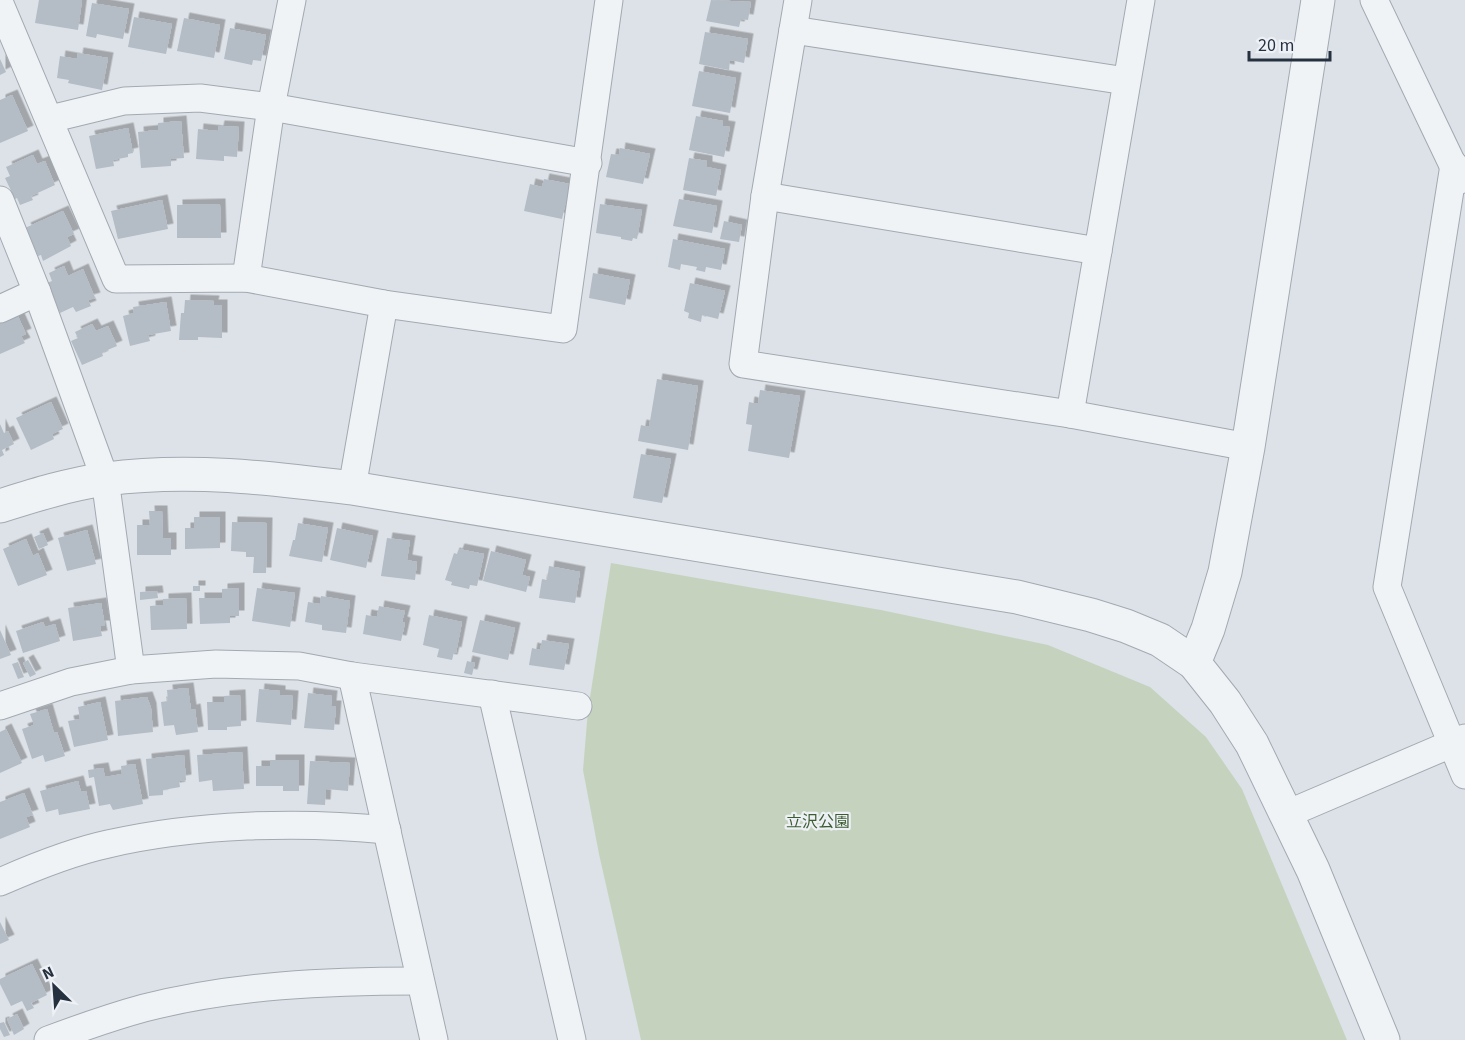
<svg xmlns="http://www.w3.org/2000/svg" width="1465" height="1040" viewBox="0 0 1465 1040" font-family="'Source Sans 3','Noto Sans JP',sans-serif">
  <defs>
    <filter id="shadow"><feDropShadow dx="5.5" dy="-5.5" stdDeviation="0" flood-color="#0004"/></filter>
  </defs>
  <rect width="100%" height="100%" fill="#dde2e8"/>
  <!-- green -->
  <path fill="#c5d3be" d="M611,563L881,610L1048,645L1150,687L1206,737L1242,789L1347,1040H641L599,854L583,770L588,710Z"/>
  <!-- building -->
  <g fill="#b4bcc5" filter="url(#shadow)">
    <path d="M39,0H82L78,30L35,23Z"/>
    <path d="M711,0L751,2L748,20L741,19L739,27L706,21Z"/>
    <path d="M92,3L129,9L123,39L97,34L96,38L86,36Z"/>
    <path d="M134,17L172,24L166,54L128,47Z"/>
    <path d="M184,18L220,25L214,58L177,51Z"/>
    <path d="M230,28L266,35L261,61L253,60L252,65L224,59Z"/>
    <path d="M705,32L748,39L744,63L730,60L729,70L699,64Z"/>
    <path d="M78,53L108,58L102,90L68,83L69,80L57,78L60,56L77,59Z"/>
    <path d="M0,59L6,72L0,75Z"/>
    <path d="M699,71L736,78L730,113L692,106Z"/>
    <path d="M12,95L28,131L0,143V100Z"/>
    <path d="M696,116L723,121V126L730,127L724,157L689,150Z"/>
    <path d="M181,121L184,158L171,159V166L141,168L138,132L158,130V123Z"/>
    <path d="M219,126L239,127L237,157L224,156V161L196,159L198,129L218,131Z"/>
    <path d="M128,128L133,153L128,154V157L113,160L114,166L96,169L89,136Z"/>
    <path d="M620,148L650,154L643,184L606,177L611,154L619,155Z"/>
    <path d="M33,155L37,164L45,161L55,185L31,196L33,200L20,205L17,198L15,199L5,178L10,176L6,167Z"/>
    <path d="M689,158L707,161V167L721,170L716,196L683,190Z"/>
    <path d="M544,179L570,184L562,219L524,211L530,184L542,187Z"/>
    <path d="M679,199L717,206L712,233L673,226Z"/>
    <path d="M162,200L168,229L118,239L111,211Z"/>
    <path d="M220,204L221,238H177V205Z"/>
    <path d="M600,204L642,210L637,239L633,238L632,241L621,239V237L596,233Z"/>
    <path d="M63,211L74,234L67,237L71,246L43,261L41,255L38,256L25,228Z"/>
    <path d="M724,221L742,225L739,242L720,239Z"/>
    <path d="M673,239L725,249L721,270L706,267L705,272L696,270L697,267L681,264L680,270L668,267Z"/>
    <path d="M64,266L68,276L83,269L95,298L88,300L91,306L76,312L73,307L60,313L47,283L52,281L49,273Z"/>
    <path d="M593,273L630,280L625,305L589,298Z"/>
    <path d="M690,283L725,291L718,319L702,315L701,322L688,318L689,313L684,311Z"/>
    <path d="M185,300L214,301L213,305H222V338L198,337V340H179L181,313H184Z"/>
    <path d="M166,302L171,331L148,335L150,341L130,346L123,316L134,313L133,307Z"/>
    <path d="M17,314L26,334L21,336L25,343L0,354V322Z"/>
    <path d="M92,324L96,331L108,326L117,346L105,351L102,353L103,356L82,365L71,341L78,338L75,332Z"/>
    <path d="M657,379L698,386L688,450L638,441L641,425L649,427Z"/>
    <path d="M760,390L800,396L789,458L748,451L752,425L746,424L749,402L758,404Z"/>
    <path d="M51,402L63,429L52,434L54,439L31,450L16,418Z"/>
    <path d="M0,424L4,433L8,431L14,444L2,450L4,455L0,457Z"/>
    <path d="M641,454L671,459L662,503L633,498Z"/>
    <path d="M149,511H162L163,538H171V555H137V525H150Z"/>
    <path d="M194,517H220V548L185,549V528H194Z"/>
    <path d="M232,522L267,523L266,573H253L254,557H246V552L231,551Z"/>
    <path d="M298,523L328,528L322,562L289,556L293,540H295Z"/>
    <path d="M337,528L373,536L366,568L330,560Z"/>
    <path d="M87,530L96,564L67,571L58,538Z"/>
    <path d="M43,533L48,545L39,549L34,537Z"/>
    <path d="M387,538L410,541L407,560L417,562L415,580L381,576Z"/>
    <path d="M26,539L33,556L38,553L47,575L18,586L3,549Z"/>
    <path d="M459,549L484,554L477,586L470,585L469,589L451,585L452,582L445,580L454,553L457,554Z"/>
    <path d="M491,551L526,560L522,575L530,577L526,592L483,581Z"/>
    <path d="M549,566L580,572L575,603L539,598L542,579L547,580Z"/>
    <rect x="193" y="586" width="7" height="5"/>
    <path d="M239,588V616H230V623L200,624L199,598H222V589Z"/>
    <path d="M257,588L295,593L290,627L252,621Z"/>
    <path d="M157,591L158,598L140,600V592Z"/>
    <path d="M321,596L350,601L346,633L322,630V625L305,622L308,602L320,604Z"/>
    <path d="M186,598L187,629L151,630L150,606L163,605V599Z"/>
    <path d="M101,603L105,626H100L102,636L73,641L68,608Z"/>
    <path d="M379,606L405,611L402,622L405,623L401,641L363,634L366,615L377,617Z"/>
    <path d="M429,615L462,622L456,653L454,652L452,660L437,657L439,649L423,645Z"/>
    <path d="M480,620L515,628L508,660L472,652Z"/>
    <path d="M43,622L45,627L55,624L60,641L23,653L16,631Z"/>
    <path d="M0,630L11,655L0,659Z"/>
    <path d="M542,640L569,644L564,670L529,665L532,648L540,650Z"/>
    <path d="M28,660L36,674L30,677L23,663Z"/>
    <path d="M467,661L475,663L472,675L464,673Z"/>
    <path d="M18,662L24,677L18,679L12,664Z"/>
    <path d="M188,688L191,710L195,709L198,732L176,735L174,725L164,726L161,702L168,701L167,690Z"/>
    <path d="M259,689L280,691V695L293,696L291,725L256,722Z"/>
    <path d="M308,693L332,696L331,706H336L334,730L304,728Z"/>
    <path d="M240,695L241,726L227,727V730H208L207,702H224V696Z"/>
    <path d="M147,697L151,708L153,732L118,736L115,701Z"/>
    <path d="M100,702L108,740L74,747L68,721L80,719L78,707Z"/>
    <path d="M47,709L54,733L57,732L65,756L45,762L43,755L32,759L22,729L34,725L30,714Z"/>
    <path d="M6,729L22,763L0,773V732Z"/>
    <path d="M242,752L244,789L213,791L212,780L199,782L197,755Z"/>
    <path d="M184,755L186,780L179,781L180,787L163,790V795L149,796L146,759Z"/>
    <path d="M270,760H299V791H283V786H256V766H270Z"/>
    <path d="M310,761L350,763L348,791L326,789L325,805L307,804Z"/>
    <path d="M135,764L143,804L113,810L110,804L99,806L94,777L89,778L88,770L103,768L105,777L122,774L121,766Z"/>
    <path d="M78,781L81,792L86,791L90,809L59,815L58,809L46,812L40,791Z"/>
    <path d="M24,793L33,815L26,817L30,827L0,839V802Z"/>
    <path d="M0,922L9,940L0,944Z"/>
    <path d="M32,964L47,995L31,1003L34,1008L27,1011L22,1001L11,1006L0,984V979Z"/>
    <path d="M17,1014L24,1029L14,1035L7,1019Z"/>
    <path d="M4,1022L10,1035L4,1037L0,1029V1023Z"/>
  </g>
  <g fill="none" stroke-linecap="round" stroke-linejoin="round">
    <defs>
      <g id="minor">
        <path d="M798,0L765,196L743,364L1070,414L1248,447"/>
        <path d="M1374,0L1460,180"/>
        <path d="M0,4L116,279L246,278L384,304L563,329L609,0"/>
        <path d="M793,30L1126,81"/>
        <path d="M50,119L124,101L200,98L271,107L588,163"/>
        <path d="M1454,165L1387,587L1465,775"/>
        <path d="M765,196L1098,251"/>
        <path d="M0,200L37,292L105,479L131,670"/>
        <path d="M246,278L271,107L292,0"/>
        <path d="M0,309L37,292"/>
        <path d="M1070,414L1141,0"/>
        <path d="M352,488L384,304"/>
        <path d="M352,676L434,1040"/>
        <path d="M492,694L572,1040"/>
        <path d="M0,706L71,682L131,670L216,664L299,666L352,676L578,706"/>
        <path d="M1287,814L1465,738"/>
        <path d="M0,882C34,867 71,852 108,844C195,824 299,821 387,830"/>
        <path d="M48,1040C80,1028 111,1017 144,1008C234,985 327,981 420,981"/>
      </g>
      <g id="tertiary">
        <path d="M0,506C35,495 70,484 106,479C189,468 270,478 352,488L1017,597L1091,615L1126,626L1160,640L1194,663L1225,702L1252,744L1313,870L1383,1040"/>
        <path d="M1194,663L1208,629L1225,572L1248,447L1318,0"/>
      </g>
    </defs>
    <!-- minor casing -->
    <use href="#minor" stroke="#a2a9b2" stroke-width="29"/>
    <!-- tertiary casing -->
    <use href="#tertiary" stroke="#a2a9b2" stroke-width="35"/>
    <!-- minor -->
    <use href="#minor" stroke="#f0f3f6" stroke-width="27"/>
    <!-- tertiary -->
    <use href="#tertiary" stroke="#f0f3f6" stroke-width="33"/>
  </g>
  <g text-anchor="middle" stroke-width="4.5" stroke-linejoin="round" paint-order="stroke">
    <!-- park labels -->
    <g font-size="16" fill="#3d5c32" stroke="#edf1f6">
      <text x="818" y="827">立沢公園</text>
    </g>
  </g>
  <!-- north arrow -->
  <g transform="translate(54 986) rotate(335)" stroke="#edf1f6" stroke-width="4.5" paint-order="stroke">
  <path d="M0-4.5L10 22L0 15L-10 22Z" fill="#263140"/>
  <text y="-9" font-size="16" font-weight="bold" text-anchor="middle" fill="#263140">N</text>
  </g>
  <!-- scale -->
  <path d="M1249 51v9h81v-9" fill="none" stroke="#263140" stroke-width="3"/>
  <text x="1258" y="51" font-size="18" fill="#263140" stroke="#edf1f6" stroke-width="4.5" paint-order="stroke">20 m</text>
</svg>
